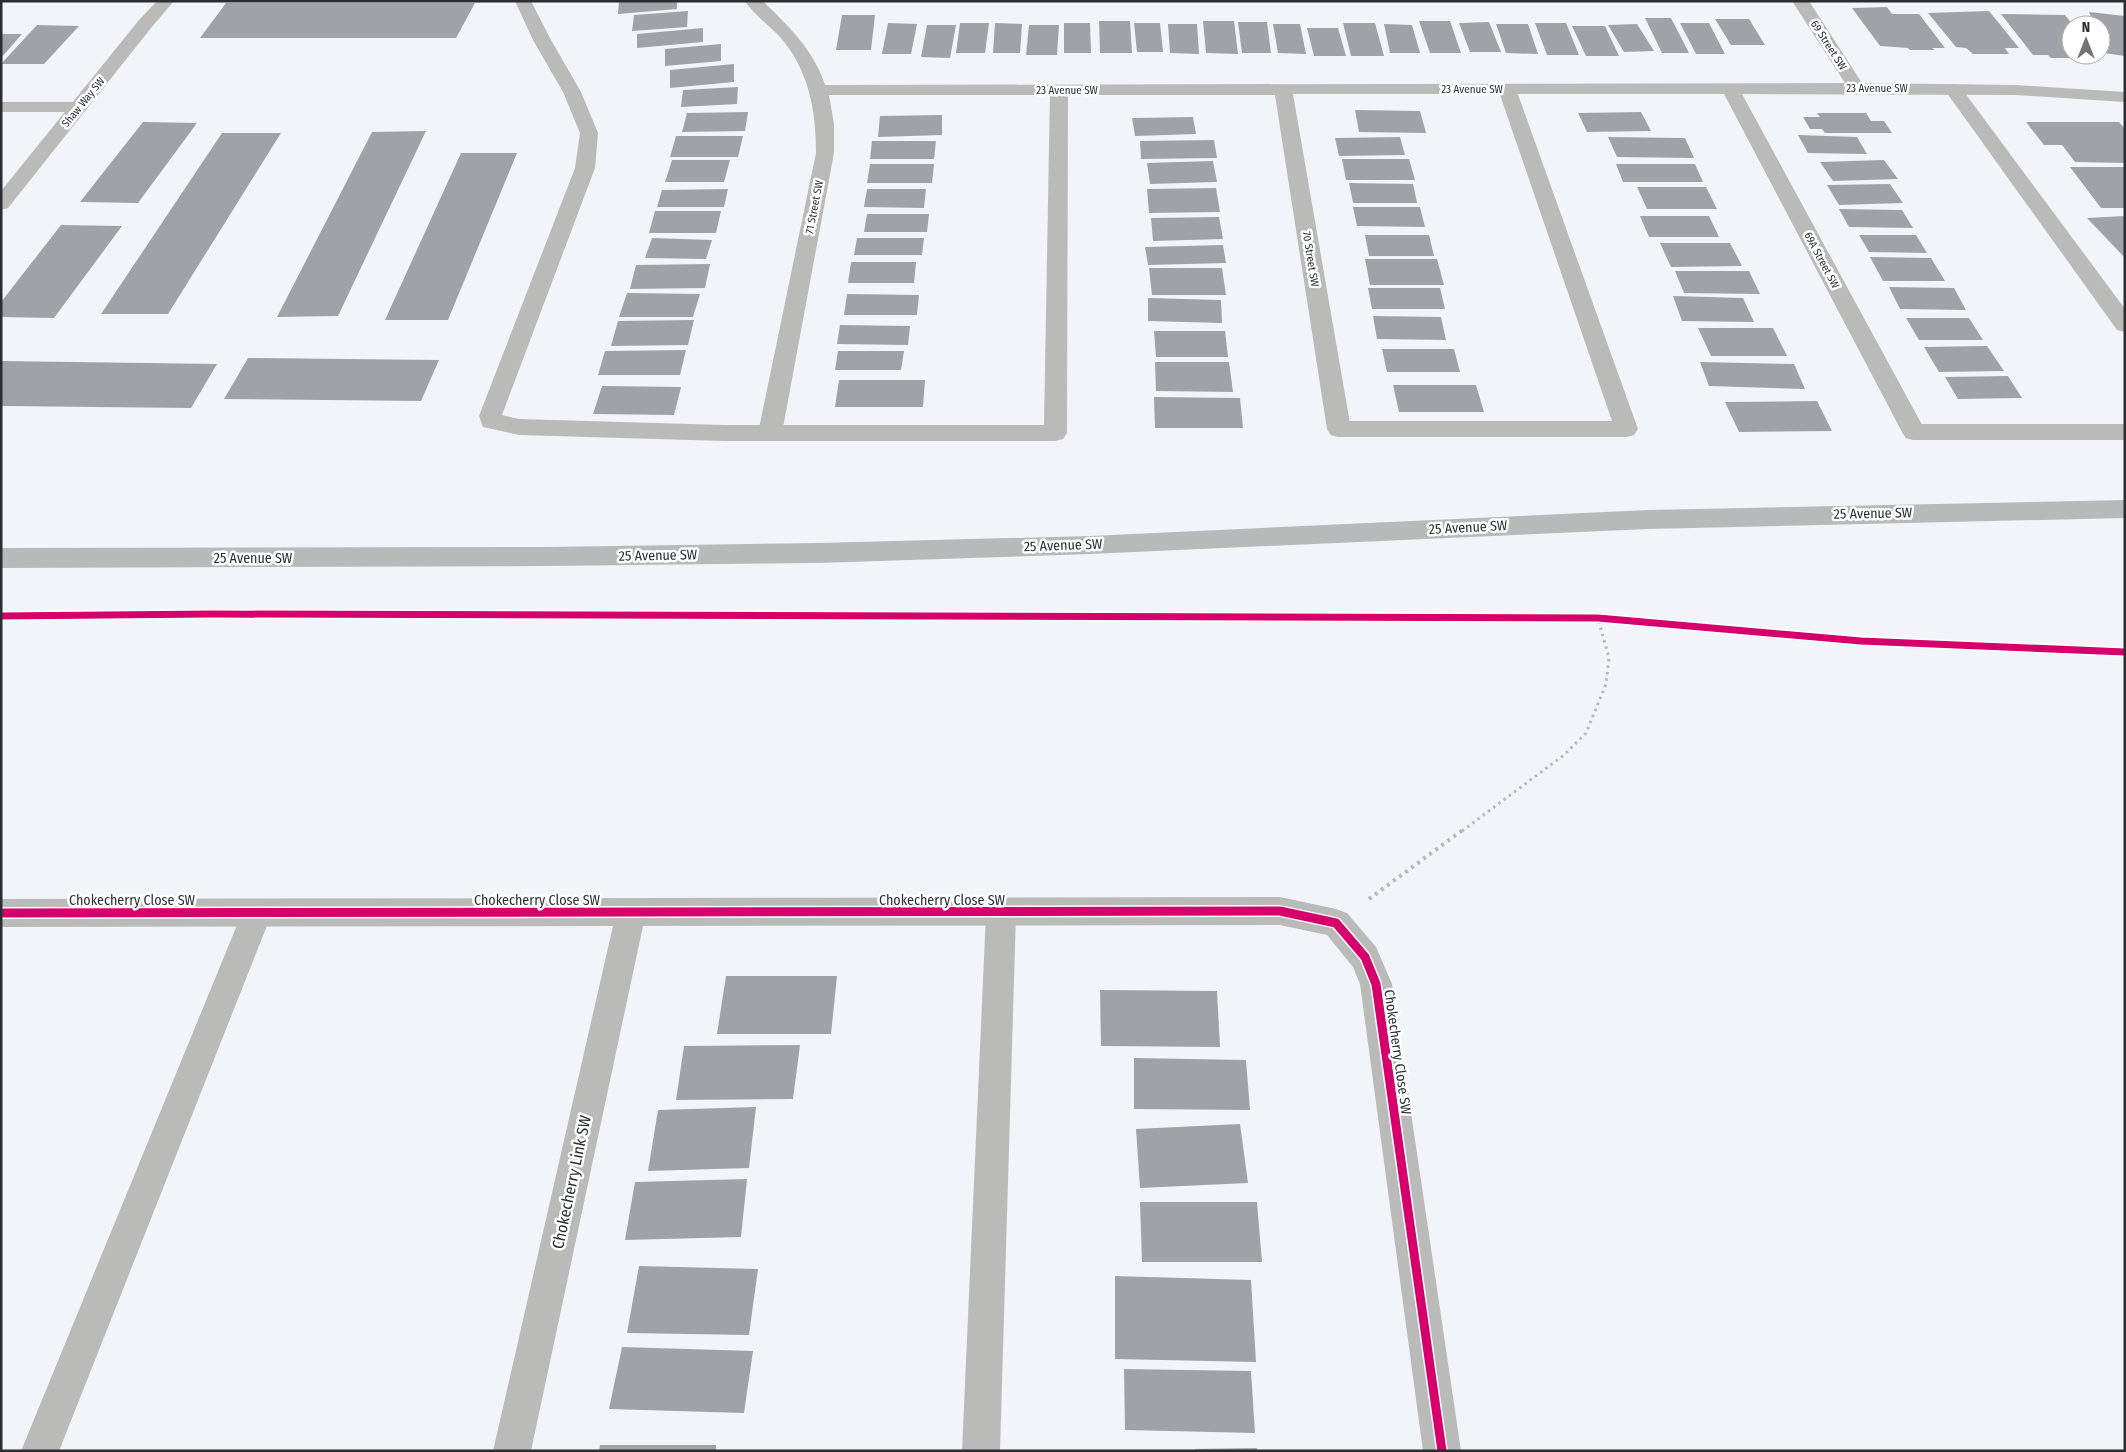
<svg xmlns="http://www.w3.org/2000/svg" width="2126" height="1452" viewBox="0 0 2126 1452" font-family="'Fira Sans Condensed',sans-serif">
  <rect width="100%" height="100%" fill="#f1f5fa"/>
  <!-- building -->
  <g fill="#a1a2a7">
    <path d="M619,1H677V9L618,14Z"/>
    <path d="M226,3H475L456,38H200Z"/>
    <path d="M1887,7L1892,14H1919L1945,48H1932L1935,50H1910L1908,48L1880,46L1852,8Z"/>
    <path d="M688,11L687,27L632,31L634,15Z"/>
    <path d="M1989,11L2019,48H2005L2009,54H1973L1966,48L1956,47L1928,13Z"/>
    <path d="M2089,12L2125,16V56L2104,53L2101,44V25H2094Z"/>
    <path d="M2001,14L2065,15L2073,25H2071V55H2085L2088,58H2051L2048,55H2033Z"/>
    <path d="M842,15H875L871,50H836Z"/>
    <path d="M1645,18H1671L1689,53H1662Z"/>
    <path d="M1715,19H1749L1765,45H1731Z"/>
    <path d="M1099,21H1130L1132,53H1100Z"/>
    <path d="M1203,21H1234L1238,54L1206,53Z"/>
    <path d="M1419,21H1450L1461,53H1430Z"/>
    <path d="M1238,22H1267L1271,53H1242Z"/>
    <path d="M1489,22L1501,52H1470L1459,23Z"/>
    <path d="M888,23L917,24L911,54H882Z"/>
    <path d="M960,23H989L985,53H956Z"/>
    <path d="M995,23L1022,24L1020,53H993Z"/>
    <path d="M1064,23H1090L1091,53H1064Z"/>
    <path d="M1134,23H1160L1163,52H1137Z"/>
    <path d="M1343,23H1375L1384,56H1351Z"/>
    <path d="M1535,23H1566L1579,55H1547Z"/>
    <path d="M1680,23H1709L1725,54H1696Z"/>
    <path d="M1168,24H1197L1199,54L1170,53Z"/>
    <path d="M1273,24H1300L1306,54L1278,53Z"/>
    <path d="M1384,24L1412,25L1420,53H1390Z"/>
    <path d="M1496,24H1528L1538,54L1506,53Z"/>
    <path d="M1637,24L1654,51L1624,52L1608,25Z"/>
    <path d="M37,25L79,26L44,64H1Z"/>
    <path d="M927,25H956L950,58L921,57Z"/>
    <path d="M1029,25H1059L1057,55H1026Z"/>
    <path d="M1572,26H1605L1619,56H1586Z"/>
    <path d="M703,28V42L637,48V34Z"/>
    <path d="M1307,28H1338L1346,56H1314Z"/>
    <path d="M1,34H22L1,58Z"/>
    <path d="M721,44V61L665,66V49Z"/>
    <path d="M734,64V82L670,88V70Z"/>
    <path d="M738,87L737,104L681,107L683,90Z"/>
    <path d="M1355,110L1420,111L1426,133L1359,132Z"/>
    <path d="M748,112L745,131L682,132L687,113Z"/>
    <path d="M1641,112L1651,131L1587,132L1578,113Z"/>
    <path d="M1817,113H1866L1871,121H1884L1892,133H1825L1822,129H1810L1803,117H1820Z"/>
    <path d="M942,115V135L878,137L880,116Z"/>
    <path d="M1193,117L1196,134L1135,136L1132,118Z"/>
    <path d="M143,122L197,123L138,203L80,202Z"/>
    <path d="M2026,122H2119L2125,129V163L2075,162L2062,145H2044Z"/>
    <path d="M426,131L338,316L277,317L372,132Z"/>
    <path d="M222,133H281L168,314H101Z"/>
    <path d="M1798,135L1857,137L1867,154L1808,153Z"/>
    <path d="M676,136H743L738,157H670Z"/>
    <path d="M1400,137L1405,155L1339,156L1335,138Z"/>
    <path d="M1608,137L1685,138L1694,158L1617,157Z"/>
    <path d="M1214,140L1217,158L1141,159L1140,141Z"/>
    <path d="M872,141H936L934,159H870Z"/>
    <path d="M461,153H517L448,320H385Z"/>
    <path d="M1342,159H1409L1415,180H1346Z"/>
    <path d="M672,160H730L724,182H665Z"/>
    <path d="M1884,160L1898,179L1833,181L1820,162Z"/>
    <path d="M1213,161L1217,182L1150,184L1147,163Z"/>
    <path d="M870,164H934L932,183H867Z"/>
    <path d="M1616,164H1695L1703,182H1623Z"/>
    <path d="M2070,167H2125V208H2101Z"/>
    <path d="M1349,183L1413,184L1417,203H1353Z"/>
    <path d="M1890,184L1903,203L1839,205L1827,185Z"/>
    <path d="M1637,187H1706L1717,209H1647Z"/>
    <path d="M1216,188L1220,212L1149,213L1147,189Z"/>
    <path d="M728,189L724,207H657L662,190Z"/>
    <path d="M867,189H926L924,208L864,207Z"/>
    <path d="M1353,207H1420L1425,227L1357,226Z"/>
    <path d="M1839,209L1902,210L1913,228L1849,227Z"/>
    <path d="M655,211H721L716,233H649Z"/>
    <path d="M867,214H929L927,232H864Z"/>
    <path d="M1640,216H1709L1719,237H1649Z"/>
    <path d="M2125,216V258L2087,218Z"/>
    <path d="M1219,217L1223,239L1153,241L1151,218Z"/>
    <path d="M61,225L122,226L54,318L1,317V302Z"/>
    <path d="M1365,235H1429L1434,256H1369Z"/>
    <path d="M1859,235H1916L1927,253L1869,252Z"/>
    <path d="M652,238L712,240L706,259L645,258Z"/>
    <path d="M857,238H924L922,255H854Z"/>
    <path d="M1660,243H1730L1742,266L1671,267Z"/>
    <path d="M1223,245L1226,263L1148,265L1145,247Z"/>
    <path d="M1870,257L1931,258L1945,281H1883Z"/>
    <path d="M1365,259H1437L1444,285H1370Z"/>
    <path d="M851,262H916L914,283H848Z"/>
    <path d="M710,264L705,288L630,289L636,265Z"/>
    <path d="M1149,268H1222L1226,295H1152Z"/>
    <path d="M1675,271H1749L1760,294L1684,293Z"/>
    <path d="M1889,287L1954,288L1966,310L1900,309Z"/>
    <path d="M1368,288H1440L1445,309H1372Z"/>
    <path d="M627,293L700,294L693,317H619Z"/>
    <path d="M847,294L919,295L917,315H844Z"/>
    <path d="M1673,296L1743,298L1754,322L1682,321Z"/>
    <path d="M1148,298L1221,300L1222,323L1148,321Z"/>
    <path d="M1373,316L1441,317L1446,340L1377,339Z"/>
    <path d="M1906,318H1969L1983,340H1919Z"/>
    <path d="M694,320L688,345L611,346L618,321Z"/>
    <path d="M840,325L910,326L908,345L837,344Z"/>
    <path d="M1698,328H1773L1787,356H1711Z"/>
    <path d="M1154,331H1225L1228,357H1156Z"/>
    <path d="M1987,346L2004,371L1939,372L1924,347Z"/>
    <path d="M1382,349H1454L1460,372H1387Z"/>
    <path d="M686,350L680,375H598L605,351Z"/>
    <path d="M838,351H904L901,370H835Z"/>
    <path d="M248,358L439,360L421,401L224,399Z"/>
    <path d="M1,361L217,364L191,408L1,406Z"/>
    <path d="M1155,362H1229L1233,392L1156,391Z"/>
    <path d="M1700,362L1794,364L1805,389L1709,386Z"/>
    <path d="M2008,376L2022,398L1958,399L1945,377Z"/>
    <path d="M839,380H925L923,407H835Z"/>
    <path d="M1393,385H1476L1484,412H1399Z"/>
    <path d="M602,386L681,387L674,415L593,414Z"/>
    <path d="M1154,397L1240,398L1243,428H1155Z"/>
    <path d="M1817,401L1832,431L1739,432L1725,402Z"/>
    <path d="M726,976H837L831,1034H717Z"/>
    <path d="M1100,990L1217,991L1220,1047L1101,1046Z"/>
    <path d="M800,1045L793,1099L676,1100L684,1046Z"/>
    <path d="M1134,1058L1246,1060L1250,1110L1134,1109Z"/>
    <path d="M756,1107L749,1168L648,1171L658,1110Z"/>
    <path d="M1240,1124L1248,1183L1140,1188L1136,1129Z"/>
    <path d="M747,1179L741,1237L625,1240L635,1182Z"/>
    <path d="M1140,1202H1257L1262,1262H1142Z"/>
    <path d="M639,1266L758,1269L749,1335L627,1333Z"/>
    <path d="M1115,1276L1251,1280L1256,1362L1115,1359Z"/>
    <path d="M622,1347L753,1351L744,1413L609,1409Z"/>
    <path d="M1124,1369L1251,1371L1255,1433L1125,1430Z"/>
    <path d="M600,1445H716V1451H599Z"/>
    <path d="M1257,1448V1451H1195V1449Z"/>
  </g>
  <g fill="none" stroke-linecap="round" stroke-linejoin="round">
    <!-- path-far1 -->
    <path stroke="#b7b9b9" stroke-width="3" stroke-dasharray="2.5 4" stroke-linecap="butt" d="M1462,831L1564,755L1586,733L1606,684L1609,658L1598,618"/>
    <!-- path -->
    <path stroke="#b7b9b9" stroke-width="4" stroke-dasharray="3 4.5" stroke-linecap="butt" d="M1369,899L1464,829"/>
    <!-- service -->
    <g fill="#babab9" fill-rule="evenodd">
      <path d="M515,1H531L551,40L581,92L598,133L595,168L502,415L519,419L724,425H1044L1050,90L1053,86L1059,85L1065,86L1068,90L1067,433L1063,439L1055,441H724L519,435L483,427L479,416L575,168L580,133L563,92L533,40Z"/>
      <path d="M1507,84L1513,85L1516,89L1638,429L1634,435L1626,437H1339L1331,435L1327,429L1331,423L1339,421H1612L1498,89L1501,85Z"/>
      <path d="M1953,84L1959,85L2125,309V332L2117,330L1944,89L1947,85Z"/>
      <path d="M1914,424H2125V440H1914L1906,438L1902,432L1906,426Z"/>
      <path d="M257,899L268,903L272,913L59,1451H21L242,913L246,903Z"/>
      <path d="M1001,899L1012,903L1016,913L1000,1451H962L986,913L990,903Z"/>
    </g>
    <!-- minor -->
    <g fill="#babab9" fill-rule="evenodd">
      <path d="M745,1H763C788,26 814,50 825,85L1845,83L1792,1H1809L1862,83L2016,85L2125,92V102L2016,95L1742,94L1926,432L1922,438L1914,440L1906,438L1902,432L1724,94H1293L1351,429L1347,435L1339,437L1331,435L1327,429L1275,95H829L834,124V153L782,433L778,439L770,441L762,439L758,433L816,153C816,111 809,70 780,37C769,25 754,15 745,1Z"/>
      <path d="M1,102H79L85,103L88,107L85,111L79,112H1Z"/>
      <path d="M1280,897L1336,909L1347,913L1376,947L1392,984L1461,1451H1423L1360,984L1353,967L1327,935L1280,925L643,926L531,1451H493L613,926L1,927V899Z"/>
    </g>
    <!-- tertiary -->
    <path fill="#babab9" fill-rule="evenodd" d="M157,1H174L151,28L8,208L1,210V191L139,20Z"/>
    <!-- secondary -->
    <path fill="#b8b9b9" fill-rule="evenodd" d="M2125,500V518L1648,529L1090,554L818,563L546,566L1,568V548L546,547L818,543L1090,536L1648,510Z"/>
    <defs>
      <path id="cycleway-far1" d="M1,616L212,614L1598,618L1861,641L2125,652"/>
      <path id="cycleway" d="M1,913L1280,911L1336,923L1365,957L1376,984L1442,1451"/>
    </defs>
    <!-- cycleway-far1 casing -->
    <use href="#cycleway-far1" stroke="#fff" stroke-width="10"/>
    <!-- cycleway casing -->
    <use href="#cycleway" stroke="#fff" stroke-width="12"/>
    <!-- cycleway-far1 -->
    <use href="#cycleway-far1" stroke="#d6006c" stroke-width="7"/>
    <!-- cycleway -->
    <use href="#cycleway" stroke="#d6006c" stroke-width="9"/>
  </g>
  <g text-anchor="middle" stroke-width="5" stroke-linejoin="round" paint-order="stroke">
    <!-- far-street labels -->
    <g font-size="11" fill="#2b2e31" stroke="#fff">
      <text transform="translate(1829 45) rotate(57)" y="4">69 Street SW</text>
      <text x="1877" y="92">23 Avenue SW</text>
      <text x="1472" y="93">23 Avenue SW</text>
      <text x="1067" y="94">23 Avenue SW</text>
      <text transform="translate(83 102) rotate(-51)" y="4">Shaw Way SW</text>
      <text transform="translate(814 207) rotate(-79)" y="4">71 Street SW</text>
      <text transform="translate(1311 259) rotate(81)" y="4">70 Street SW</text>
      <text transform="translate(1822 260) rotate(62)" y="4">69A Street SW</text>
    </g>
    <!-- street labels -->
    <g font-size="14" fill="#2b2e31" stroke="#fff">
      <text transform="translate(1873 513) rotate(-1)" y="5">25 Avenue SW</text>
      <text transform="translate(1468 527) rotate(-3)" y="5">25 Avenue SW</text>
      <text transform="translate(1063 545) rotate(-2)" y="5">25 Avenue SW</text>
      <text transform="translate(658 555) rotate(-1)" y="5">25 Avenue SW</text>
      <text x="253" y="563">25 Avenue SW</text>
      <text x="132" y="905">Chokecherry Close SW</text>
      <text x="537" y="905">Chokecherry Close SW</text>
      <text x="942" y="905">Chokecherry Close SW</text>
      <text transform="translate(1398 1052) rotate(82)" y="5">Chokecherry Close SW</text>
    </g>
    <!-- near-street labels -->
    <g font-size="16" fill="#2b2e31" stroke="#fff">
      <text transform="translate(571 1182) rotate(-78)" y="6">Chokecherry Link SW</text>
    </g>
  </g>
  <!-- border -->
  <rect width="2126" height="1452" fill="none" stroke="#2b2e31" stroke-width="5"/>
  <!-- north arrow -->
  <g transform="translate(2086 40)"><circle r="24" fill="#ffffff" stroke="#aaabad"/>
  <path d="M0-4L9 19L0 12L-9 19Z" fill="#707477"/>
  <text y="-8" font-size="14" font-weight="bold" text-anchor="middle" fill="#2b2e31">N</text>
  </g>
</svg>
